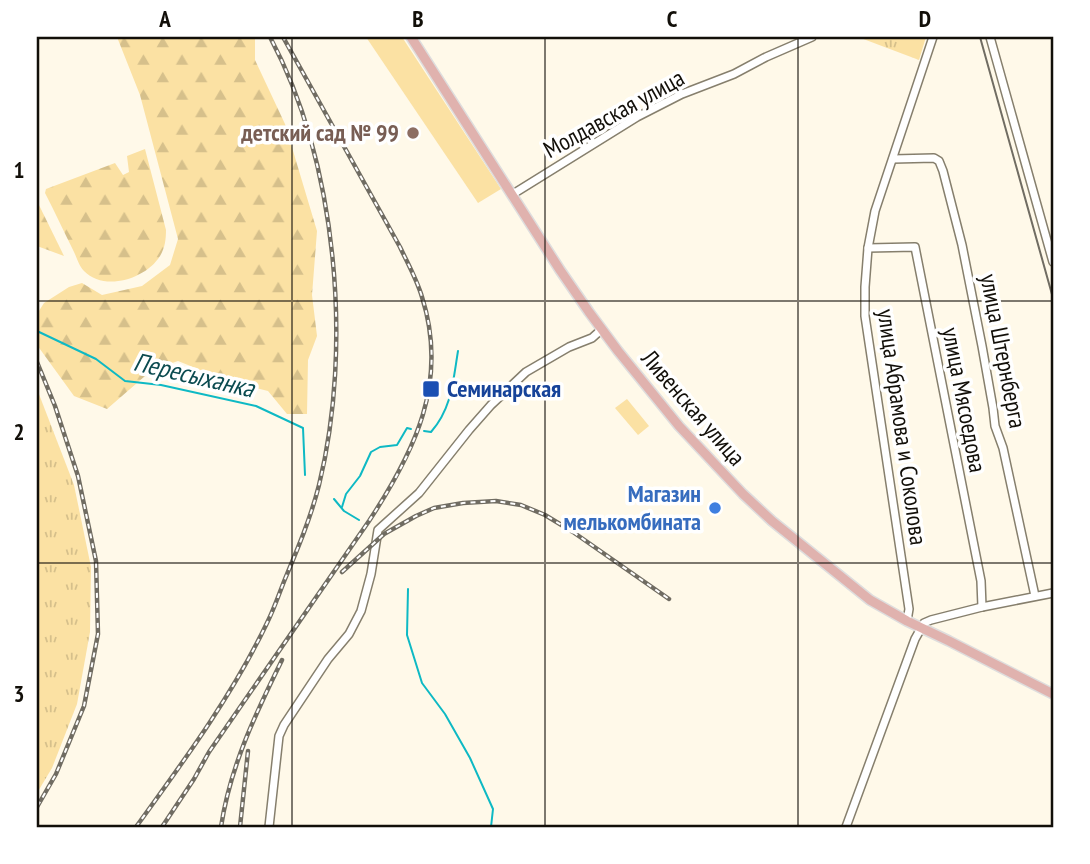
<svg xmlns="http://www.w3.org/2000/svg" width="1090" height="864" viewBox="0 0 1090 864" font-family="'PT Sans Narrow',sans-serif">
  <defs>
    <pattern id="grass-tufts" width="24" height="20" patternUnits="userSpaceOnUse" patternTransform="scale(1.75)"><rect width="24" height="20" fill="#fbe1a3"/><path d="M3 7l-1-3M5 7V3M7 7l1-3M15 17l-1-3M17 17v-4M19 17l1-3" fill="none" stroke="#d6c08b"/></pattern>
    <pattern id="forest-firs" width="22" height="20" patternUnits="userSpaceOnUse" patternTransform="scale(1.75)"><rect width="22" height="20" fill="#fbe1a3"/><path d="M5 1l3.5 6h-7zM16 11l3.5 6h-7z" fill="#d6c08b"/></pattern>
  </defs>
  <rect width="100%" height="100%" fill="#fff9e9"/>
  <!-- grass -->
  <g fill="url(#grass-tufts)">
    <path d="M858,37H926L919,60Z"/>
    <path d="M37,389L74,485L91,567L90,632L77,704L52,768L37,793Z"/>
  </g>
  <!-- forest -->
  <g fill="url(#forest-firs)">
    <path d="M117,37H255V60L285,124L317,231L312,295L317,336L308,360L307,414H287L268,391L228,381L178,361L152,370L107,409L74,396L37,345V314L44,303L69,287L82,283L102,295L142,286L170,265L178,239L140,95Z"/>
    <path d="M145,149L166,230C166,239 165,248 160,256C146,279 104,292 84,271C79,266 77,258 74,252C64,232 55,212 45,193L46,189L115,163L123,175L129,172L127,156Z"/>
    <path d="M37,201L64,256L37,246Z"/>
  </g>
  <!-- green -->
  <g fill="#fbe1a3">
    <path d="M366,37H402L501,189L478,203Z"/>
    <path d="M627,399L649,426L638,435L615,408Z"/>
  </g>
  <g fill="none" stroke-linecap="round" stroke-linejoin="round">
    <!-- stream -->
    <g stroke="#0eb9c4" stroke-width="2">
      <path d="M37,331L96,359L125,381L161,385L256,406L303,428L305,475"/>
      <path d="M424,431L431,432C452,408 453,381 458,351"/>
      <path d="M334,499L344,511L359,520"/>
      <path d="M342,507L346,494L360,476L371,452L380,447L397,445L407,428L411,429"/>
      <path d="M408,589L407,635L422,683L445,714L470,758L493,809L491,827"/>
    </g>
    <defs>
      <g id="minor">
        <path d="M990,37L1053,262"/>
        <path d="M893,159L934,158L939,161L943,171L962,245L982,346L993,408L995,426L1003,448L1035,596"/>
        <path d="M513,194L637,117L682,94L734,74L766,57L812,37"/>
        <path d="M868,248L915,247L981,581L982,607"/>
        <path d="M907,621L909,609L865,316V287L868,248L875,211L933,37"/>
        <path d="M269,827L279,736L284,725L328,659L349,634L361,611L371,574L378,530L419,493L469,430L491,405L526,372L569,347L592,338L602,329"/>
        <path d="M846,827L915,639L924,623L931,620L982,607L1053,593"/>
      </g>
      <path id="major" d="M411,37L560,270L589,312L618,351L679,426L743,494L772,521L870,600L907,621L949,641L1053,694"/>
    </defs>
    <!-- minor casing -->
    <use href="#minor" stroke="#867f6d" stroke-width="10"/>
    <!-- major casing -->
    <use href="#major" stroke="#dedddd" stroke-width="12"/>
    <!-- minor -->
    <use href="#minor" stroke="#fff" stroke-width="7"/>
    <!-- major -->
    <use href="#major" stroke="#e0b2ae" stroke-width="9"/>
    <!-- tram -->
    <path stroke="#706c62" stroke-width="2" d="M980,37L1053,298"/>
    <defs>
      <g id="rail">
        <path d="M37,362L55,406L78,476L96,561L98,634L84,706L56,774L37,807"/>
        <path d="M342,572L384,534L416,516L434,508L463,503L496,501L521,505L545,515L573,532L669,599"/>
        <path d="M136,827C183,762 232,696 267,623C274,609 279,594 285,579C298,548 311,517 319,485C353,346 337,163 270,37"/>
        <path d="M162,827L194,779L209,752L369,521C415,451 449,382 422,297C417,280 408,264 400,247L283,37"/>
        <path d="M221,827C230,767 255,715 282,660"/>
        <path d="M240,827L248,751"/>
      </g>
    </defs>
    <!-- rail casing -->
    <use href="#rail" stroke="#706c62" stroke-width="4.5"/>
    <!-- rail -->
    <use href="#rail" stroke="#fff" stroke-width="2" stroke-dasharray="5" stroke-linecap="butt"/>
  </g>
  <!-- grid -->
  <path fill="none" stroke="#120f09" stroke-width="2" stroke-opacity="0.55" d="M292,37V827M545,37V827M798,37V827M37,301H1053M37,563H1053"/>
  <!-- markers -->
  <circle fill="#8d6e63" stroke="#fff" stroke-width="2.5" cx="413" cy="133" r="7"/>
  <rect fill="#1a4fb4" stroke="#fff" stroke-width="2.5" x="422" y="380" width="18" height="18" rx="3.5"/>
  <circle fill="#3f7fe0" stroke="#fff" stroke-width="2.5" cx="715" cy="508" r="7"/>
  <g text-anchor="middle" stroke-width="7" stroke-linejoin="round" paint-order="stroke">
    <!-- street labels -->
    <g font-size="24" fill="#120f09" stroke="#fff">
      <text transform="translate(614 114) rotate(-29)" y="8">Молдавская улица</text>
      <text transform="translate(1003 351) rotate(79)" y="8">улица Штернберга</text>
      <text transform="translate(964 400) rotate(79)" y="8">улица Мясоедова</text>
      <text transform="translate(693 408) rotate(49)" y="8">Ливенская улица</text>
      <text transform="translate(902 427) rotate(82)" y="8">улица Абрамова и Соколова</text>
    </g>
    <!-- education labels -->
    <g font-size="24" font-weight="bold" fill="#785e54" stroke="#fff" text-anchor="end">
      <text x="399" y="141">детский сад № 99</text>
    </g>
    <!-- transit labels -->
    <g font-size="24" font-weight="bold" fill="#164399" stroke="#fff" text-anchor="start">
      <text x="447" y="397">Семинарская</text>
    </g>
    <!-- shop labels -->
    <g font-size="24" font-weight="bold" fill="#366cbe" stroke="#fff" text-anchor="end">
      <text x="701" y="502">Магазин<tspan x="701" dy="28">мелькомбината</tspan></text>
    </g>
    <!-- water labels -->
    <g font-size="26" font-style="italic" fill="#0b4b50" stroke="#fff">
      <text transform="translate(194 375) rotate(13)" y="9">Пересыханка</text>
    </g>
  </g>
  <!-- border -->
  <rect width="1090" height="864" fill="none" stroke="#ffffff" stroke-width="77"/>
  <rect x="38" y="38" width="1014" height="788" fill="none" stroke="#120f09" stroke-width="2.5"/>
  <g font-size="23" text-anchor="middle" font-weight="bold" fill="#120f09">
    <text x="165" y="27">A</text>
    <text x="418" y="27">B</text>
    <text x="672" y="27">C</text>
    <text x="925" y="27">D</text>
    <text x="19" y="178">1</text>
    <text x="19" y="440">2</text>
    <text x="19" y="702">3</text>
  </g>
</svg>
